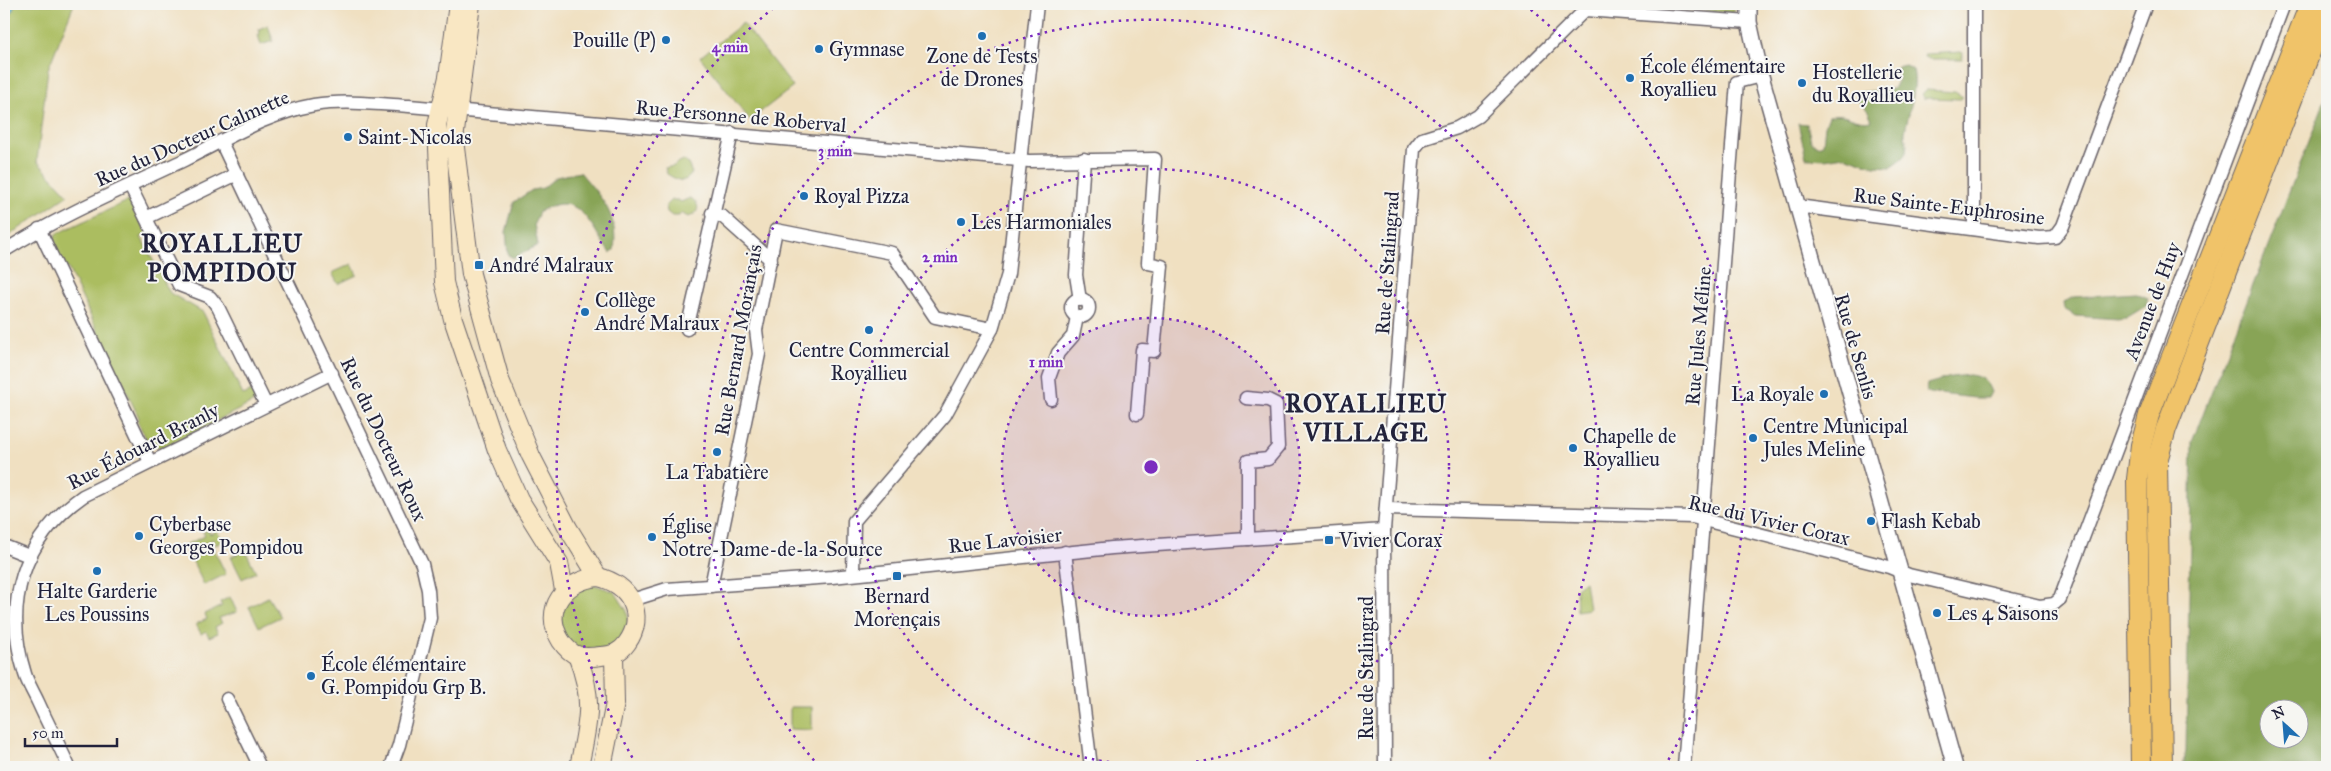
<svg xmlns="http://www.w3.org/2000/svg" width="2331" height="771" viewBox="0 0 2331 771" font-family="'IM FELL Great Primer',serif">
  <rect width="100%" height="100%" fill="#f6f6f2"/>
  <filter id="ink" filterUnits="userSpaceOnUse"><feTurbulence type="fractalNoise" baseFrequency=".02" numOctaves="2"/><feDisplacementMap in="SourceGraphic" scale="10" xChannelSelector="R" yChannelSelector="G"/><feConvolveMatrix kernelMatrix="1 2 1 2 8 2 1 2 1" color-interpolation-filters="sRGB"/></filter>
  <filter id="wash" filterUnits="userSpaceOnUse"><feTurbulence type="fractalNoise" baseFrequency=".0096" numOctaves="4" result="noise"/><feDisplacementMap in="SourceGraphic" scale="20" xChannelSelector="R" yChannelSelector="G"/><feGaussianBlur stdDeviation="1.12" result="paint"/><feColorMatrix in="noise" values="0 0 0 0 0 0 0 0 0 0 0 0 0 0 0 0 0 1.4 0 .05"/><feComposite in="paint" operator="in"/></filter>
  <g filter="url(#wash)">
    <rect width="100%" height="100%" fill="#f0e0c1"/>
    <!-- green -->
    <g fill="#abbd60" stroke="#66704e">
      <path d="M15,4H74L48,69L37,161L68,195L4,239V33Z"/>
      <path d="M1637,4H1734V13Z"/>
      <path d="M743,23L793,87L750,120L700,57Z"/>
      <path d="M268,25L273,41L261,45L258,35L260,34L259,29Z"/>
      <path d="M1961,52L1963,53L1962,59H1929L1924,57L1925,54Z"/>
      <path d="M1926,90L1955,92L1963,97L1961,99L1923,98L1922,94Z"/>
      <path d="M684,160L688,164L692,173C684,186 676,179 667,174L665,168L674,166L678,162Z"/>
      <path d="M690,198C701,203 700,214 688,217L681,213L679,216H672L667,212L666,205L671,200H678L681,202Z"/>
      <path d="M130,200L147,234L141,237L170,293L203,312L243,395L252,391L255,398L254,402L163,448L149,444L137,421L139,418L118,373L114,374L112,370L114,366L68,268L63,269L52,247L56,234Z"/>
      <path d="M352,264L357,275L338,284L332,273Z"/>
      <path d="M208,530L210,534L217,531L223,541L216,545L213,539L197,548L201,554L213,548L226,574L204,585L185,545L205,536L203,532Z"/>
      <path d="M245,550L256,572L242,579L231,557Z"/>
      <path d="M1585,581L1589,609L1577,611L1576,588Z"/>
      <path d="M595,585L615,592L627,611L628,622L619,642L609,649L577,648L562,632L561,610L574,591Z"/>
      <path d="M230,597L237,612L219,618L222,623L215,627L218,633L209,637L206,631L201,634L196,624L207,619L205,614L222,606L220,602Z"/>
      <path d="M268,597L280,617L259,627L249,607Z"/>
      <path d="M790,707H812V730L790,729Z"/>
    </g>
    <!-- forest -->
    <g fill="#88a456" stroke="#556348" fill-rule="evenodd">
      <path d="M1905,65L1913,70C1918,90 1908,112 1905,132C1904,139 1910,146 1906,154C1903,159 1896,163 1891,167L1874,166L1844,156L1825,159L1806,158L1798,123L1807,124L1811,141L1817,146L1823,144L1825,126L1829,116C1845,110 1855,124 1872,120L1868,111L1858,101L1862,92L1893,89L1898,79L1897,67Z"/>
      <path d="M2327,95V767H2183L2186,751L2192,442ZM2298,708V738H2268V708Z"/>
      <path d="M580,172C601,198 619,214 614,250L610,253C590,227 580,187 539,212L534,224L538,245L514,258L508,255L506,232L514,202L532,190L543,188L556,177Z"/>
      <path d="M2136,293L2148,298L2146,306L2126,318L2117,319L2076,316L2064,309L2063,303L2073,297Z"/>
      <path d="M1969,375C1981,376 1987,381 1991,392L1988,398H1975L1930,393L1926,391L1927,384L1951,377Z"/>
    </g>
    <!-- water -->
    <path fill="#5abdd8" stroke="#3e708a" d="M4,4H15L4,33Z"/>
  </g>
  <g filter="url(#ink)">
    <g fill="none" stroke-linecap="round" stroke-linejoin="round">
      <defs>
        <g id="minor">
          <path d="M1974,4V229"/>
          <path d="M221,142L422,564L428,590L430,618L399,745L391,767"/>
          <path d="M130,186L179,285L210,297L218,307L266,405"/>
          <path d="M1797,209L1805,207L2039,238L2055,237L2063,226L2146,4"/>
          <path d="M712,213L723,217L771,260"/>
          <path d="M146,218L237,174"/>
          <path d="M39,229L150,462"/>
          <path d="M4,251C61,215 123,189 184,160C225,140 268,113 314,105C344,100 378,104 409,106L1029,161L1155,159L1148,263L1162,266L1154,351L1142,350L1137,414"/>
          <circle cx="1080" cy="308" r="9"/>
          <path d="M1080,300L1076,275L1084,159"/>
          <path d="M687,329L732,133"/>
          <path d="M1246,398L1268,400L1276,404L1278,447L1268,459L1248,461V539"/>
          <path d="M1051,399L1049,378L1058,353L1073,336L1077,317"/>
          <path d="M1386,509L1692,517L1889,567L1909,575L2040,606L2054,604L2060,599L2284,4"/>
          <path d="M4,546L29,556"/>
          <path d="M1065,552L1091,767"/>
          <path d="M853,574L854,521L945,415L992,329L1008,274L1037,4"/>
          <path d="M711,586L759,354L756,330L776,230L892,253L935,317L992,329"/>
          <path d="M632,600L667,589L832,577L1112,548L1384,530"/>
          <path d="M227,699L260,767"/>
          <path d="M69,767C59,745 48,724 38,702C34,693 28,684 25,674C3,604 22,539 83,496L332,373"/>
          <path d="M1385,767L1384,530L1414,149L1422,139L1457,128L1478,116L1585,10L1749,22"/>
          <path d="M1684,767L1737,82L1761,76"/>
        </g>
        <path id="tertiary" d="M1749,4V22L1761,76L1955,767"/>
        <g id="secondary">
          <path d="M458,4L448,77L437,125L444,282L453,319L497,450L519,499L559,563L564,590"/>
          <path d="M471,4L454,140L471,274L500,380L531,456L568,528L598,577"/>
          <path d="M598,577C630,584 647,615 627,643C620,653 612,655 601,656C594,657 585,658 578,656C571,653 565,647 561,641C541,609 565,580 598,577Z"/>
          <path d="M577,655C595,701 588,722 579,767"/>
          <path d="M602,767L615,703L614,655"/>
        </g>
        <g id="primary">
          <path d="M2141,767L2137,479L2141,445L2149,415L2310,4"/>
          <path d="M2162,767L2157,461L2166,429L2327,8"/>
        </g>
      </defs>
      <!-- minor casing -->
      <use href="#minor" stroke="#6a646a" stroke-width="15"/>
      <!-- tertiary casing -->
      <use href="#tertiary" stroke="#6a646a" stroke-width="18"/>
      <!-- secondary casing -->
      <use href="#secondary" stroke="#6a646a" stroke-width="20"/>
      <!-- primary casing -->
      <use href="#primary" stroke="#6a646a" stroke-width="22"/>
      <!-- minor -->
      <use href="#minor" stroke="#fff" stroke-width="12"/>
      <!-- tertiary -->
      <use href="#tertiary" stroke="#fff" stroke-width="15"/>
      <!-- secondary -->
      <use href="#secondary" stroke="#f9e7c3" stroke-width="18"/>
      <!-- primary -->
      <use href="#primary" stroke="#f0c369" stroke-width="20"/>
    </g>
  </g>
  <!-- distance rings -->
  <circle cx="1151" cy="467" r="149" fill="#7b2cbf" fill-opacity=".12"/>
  <g fill="none" stroke="#7b2cbf" stroke-width="2.5" stroke-dasharray="2.5 5">
    <circle cx="1151" cy="467" r="149"/>
    <circle cx="1151" cy="467" r="298"/>
    <path d="M819 766A447 447 0 1 1 1483 766"/>
    <path d="M636 764A595 595 0 0 1 777 5M1525 5A595 595 0 0 1 1666 764"/>
  </g>
  <!-- markers -->
  <g fill="#1f6fb2" stroke="#f6f6f2" stroke-width="2">
    <circle cx="982" cy="36" r="5"/>
    <circle cx="666" cy="40" r="5"/>
    <circle cx="819" cy="49" r="5"/>
    <circle cx="1630" cy="78" r="5"/>
    <circle cx="1802" cy="83" r="5"/>
    <circle cx="348" cy="137" r="5"/>
    <circle cx="804" cy="196" r="5"/>
    <circle cx="961" cy="222" r="5"/>
    <rect x="474" y="260" width="10" height="10" rx="2.5"/>
    <circle cx="585" cy="312" r="5"/>
    <circle cx="869" cy="330" r="5"/>
    <circle cx="1824" cy="394" r="5"/>
    <circle cx="1753" cy="438" r="5"/>
    <circle cx="1573" cy="448" r="5"/>
    <circle cx="717" cy="452" r="5"/>
    <circle cx="1871" cy="521" r="5"/>
    <circle cx="139" cy="536" r="5"/>
    <circle cx="652" cy="537" r="5"/>
    <rect x="1324" y="535" width="10" height="10" rx="2.5"/>
    <circle cx="97" cy="571" r="5"/>
    <rect x="892" y="571" width="10" height="10" rx="2.5"/>
    <circle cx="1937" cy="613" r="5"/>
    <circle cx="311" cy="676" r="5"/>
  </g>
  <g text-anchor="middle" stroke-width="4" stroke-linejoin="round" paint-order="stroke">
    <!-- poi labels -->
    <g font-size="20" fill="#22223b" stroke="#f6f6f2" text-anchor="start">
      <text x="656" y="47" text-anchor="end">Pouille (P)</text>
      <text x="829" y="56">Gymnase</text>
      <text x="982" y="63" text-anchor="middle">Zone de Tests<tspan x="982" dy="23">de Drones</tspan></text>
      <text x="1640" y="73">École élémentaire<tspan x="1640" dy="23">Royallieu</tspan></text>
      <text x="1812" y="79">Hostellerie<tspan x="1812" dy="23">du Royallieu</tspan></text>
      <text x="358" y="144">Saint-Nicolas</text>
      <text x="814" y="203">Royal Pizza</text>
      <text x="971" y="229">Les Harmoniales</text>
      <text x="489" y="272">André Malraux</text>
      <text x="595" y="307">Collège<tspan x="595" dy="23">André Malraux</tspan></text>
      <text x="869" y="357" text-anchor="middle">Centre Commercial<tspan x="869" dy="23">Royallieu</tspan></text>
      <text x="1814" y="401" text-anchor="end">La Royale</text>
      <text x="1763" y="433">Centre Municipal<tspan x="1763" dy="23">Jules Meline</tspan></text>
      <text x="1583" y="443">Chapelle de<tspan x="1583" dy="23">Royallieu</tspan></text>
      <text x="717" y="479" text-anchor="middle">La Tabatière</text>
      <text x="1881" y="528">Flash Kebab</text>
      <text x="149" y="531">Cyberbase<tspan x="149" dy="23">Georges Pompidou</tspan></text>
      <text x="662" y="533">Église<tspan x="662" dy="23">Notre-Dame-de-la-Source</tspan></text>
      <text x="1339" y="547">Vivier Corax</text>
      <text x="97" y="598" text-anchor="middle">Halte Garderie<tspan x="97" dy="23">Les Poussins</tspan></text>
      <text x="897" y="603" text-anchor="middle">Bernard<tspan x="897" dy="23">Morençais</tspan></text>
      <text x="1947" y="620">Les 4 Saisons</text>
      <text x="321" y="671">École élémentaire<tspan x="321" dy="23">G. Pompidou Grp B.</tspan></text>
    </g>
    <!-- street labels -->
    <g font-size="20" fill="#22223b" stroke="#f6f6f2">
      <text transform="translate(741 116) rotate(5)" y="7">Rue Personne de Roberval</text>
      <text transform="translate(192 138) rotate(-24)" y="7">Rue du Docteur Calmette</text>
      <text transform="translate(1949 206) rotate(7)" y="7">Rue Sainte-Euphrosine</text>
      <text transform="translate(1387 263) rotate(-86)" y="7">Rue de Stalingrad</text>
      <text transform="translate(2152 301) rotate(-69)" y="7">Avenue de Huy</text>
      <text transform="translate(1698 336) rotate(-85)" y="7">Rue Jules Méline</text>
      <text transform="translate(738 340) rotate(-80)" y="7">Rue Bernard Morançais</text>
      <text transform="translate(1856 346) rotate(74)" y="7">Rue de Senlis</text>
      <text transform="translate(384 439) rotate(65)" y="7">Rue du Docteur Roux</text>
      <text transform="translate(143 446) rotate(-27)" y="7">Rue Édouard Branly</text>
      <text transform="translate(1769 520) rotate(13)" y="7">Rue du Vivier Corax</text>
      <text transform="translate(1005 540) rotate(-6)" y="7">Rue Lavoisier</text>
      <text transform="translate(1366 668) rotate(-90)" y="7">Rue de Stalingrad</text>
    </g>
    <!-- district labels -->
    <g font-size="25" font-weight="bold" letter-spacing="1" fill="#22223b" stroke="#f6f6f2">
      <text x="222" y="252">ROYALLIEU<tspan x="222" dy="29">POMPIDOU</tspan></text>
      <text x="1366" y="412">ROYALLIEU<tspan x="1366" dy="29">VILLAGE</tspan></text>
    </g>
  </g>
  <circle cx="1151" cy="467" r="8" fill="#7b2cbf" stroke="#f6f6f2" stroke-width="2.5"/>
  <g font-size="15" text-anchor="middle" font-weight="bold" fill="#7b2cbf" stroke="#f6f6f2" stroke-width="4" stroke-linejoin="round" paint-order="stroke">
    <text x="730" y="52">4 min</text>
    <text x="835" y="156">3 min</text>
    <text x="940" y="262">2 min</text>
    <text x="1046" y="367">1 min</text>
  </g>
  <!-- margin -->
  <rect width="2331" height="771" fill="none" stroke="#f6f6f2" stroke-width="20"/>
  <!-- north arrow -->
  <g transform="translate(2284 724) rotate(334)"><circle r="24" fill="#f6f6f2" stroke="#a1a1a9"/>
  <path d="M0-4L9 19L0 12L-9 19Z" fill="#1f6fb2"/>
  <text y="-8" font-size="14" font-weight="bold" text-anchor="middle" fill="#22223b">N</text>
  </g>
  <!-- scale -->
  <path d="M25 738v8h92v-8" fill="none" stroke="#22223b" stroke-width="2.5"/>
  <text x="32" y="738" font-size="15" fill="#22223b" stroke="#f6f6f2" stroke-width="4" paint-order="stroke">50 m</text>
</svg>
